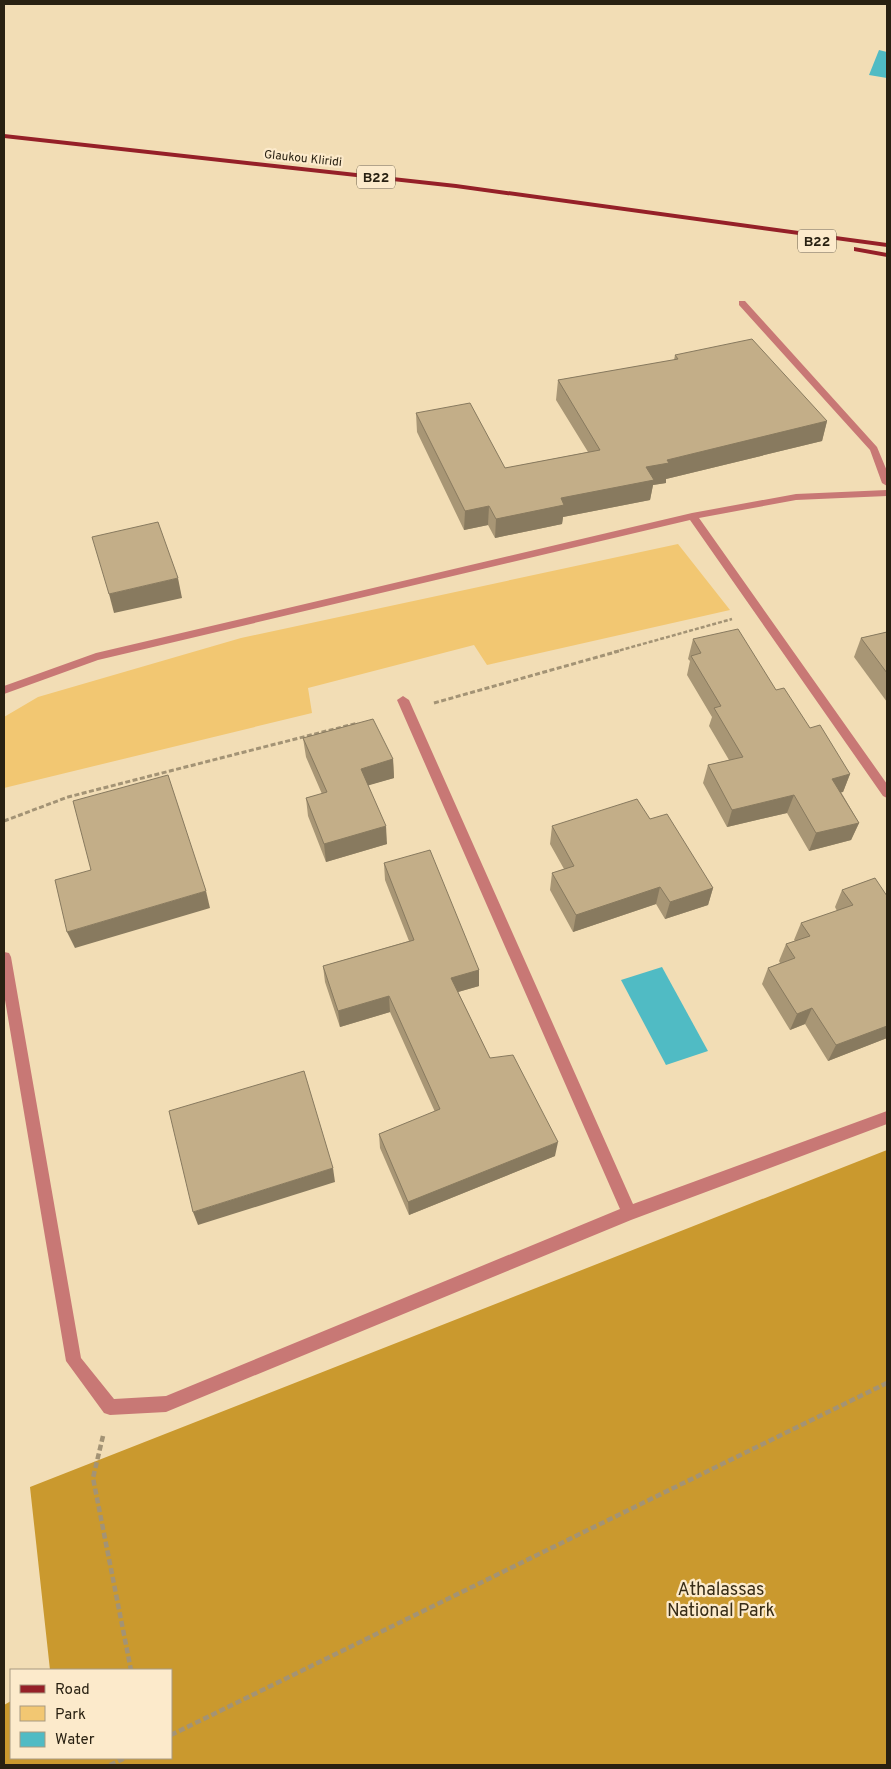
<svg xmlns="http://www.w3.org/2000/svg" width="891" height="1769" viewBox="0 0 891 1769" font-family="Overpass,sans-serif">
  <rect width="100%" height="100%" fill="#f2ddb5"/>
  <!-- green -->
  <path fill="#f2c772" d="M678,544L730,610L487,665L474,645L308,688L312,713L4,788V717L38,697L241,638Z"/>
  <!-- forest -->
  <path fill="#ca992e" d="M887,1150V1765H4V1705L11,1701V1758H171V1670H50L30,1487Z"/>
  <!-- water -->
  <g fill="#50bbc4">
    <path d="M879,50L887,52V78L869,75Z"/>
    <path d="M662,967L708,1051L666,1065L621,980Z"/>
  </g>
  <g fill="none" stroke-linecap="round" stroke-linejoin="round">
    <!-- path-far2 -->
    <path stroke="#a39375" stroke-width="2.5" stroke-dasharray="4 2" stroke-linecap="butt" d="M614,652L732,619"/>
    <!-- path-far1 -->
    <g stroke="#a39375" stroke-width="3" stroke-dasharray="5 2.5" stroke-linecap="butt">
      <path d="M434,703L619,651"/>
      <path d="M4,821L68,797L358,723"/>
    </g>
    <!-- path -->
    <g stroke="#a39375" stroke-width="4.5" stroke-dasharray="6 3" stroke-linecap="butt">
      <path d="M103,1436L93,1478L131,1670"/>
      <path d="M171,1735L887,1383"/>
      <path d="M110,1765L125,1758"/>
    </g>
    <!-- minor -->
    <g fill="#c87875" fill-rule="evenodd">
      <path d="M739,301H745L877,447L887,471V486L882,483L870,450L739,305Z"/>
      <path d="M887,490V496L796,500L699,518L887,784V798L883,796L690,520L98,660L4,694V686L96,653L692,513L796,494Z"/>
      <path d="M403,696L409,700L633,1204L887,1111V1124L631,1220L166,1412L110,1415L104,1413L66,1361L4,994V952L9,953L11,957L81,1358L114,1399L166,1396L620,1209L397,700Z"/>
    </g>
    <!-- major -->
    <g fill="#952028" fill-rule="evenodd">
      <path d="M4,134L456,184L887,243V247L456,188L4,138Z"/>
      <path d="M854,247L887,253V257L854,251Z"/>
    </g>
  </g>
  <!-- wall -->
  <g fill="#a89675">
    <path d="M675,355L827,421L822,441L666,479V483L653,485L650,500L563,517L562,524L495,538L488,525L464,530L417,432L416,413L505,468L588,452L556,400L558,380L674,360Z"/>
    <path d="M887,632V702L854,657L861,638Z"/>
    <path d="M693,639L776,690L850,774L843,792H841L859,823L851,840L809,851L787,813L727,827L703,783L708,765L729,760L709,726L712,717L687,675L690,661L688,659Z"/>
    <path d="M303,738L393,759L394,778L368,785L387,844L326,862L308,816L306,798L322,794L306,757Z"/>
    <path d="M650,819L713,888L708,905L665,919L656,904L573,932L550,890L552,873L564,869L550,844L552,826Z"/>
    <path d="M384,863L479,970V986L458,992L490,1058L555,1156L409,1215L380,1148L379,1134L435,1112L390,1012L340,1027L325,982L323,966L409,941L385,880Z"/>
    <path d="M875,878L887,1038L828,1061L805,1024L790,1030L762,984L768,968L780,963L779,961L786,944L795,941L794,940L801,923L837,911L835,907L842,890Z"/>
  </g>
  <!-- shaded-wall -->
  <g fill="#887a5f">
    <path d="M827,421L822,441L666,479V483L653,485L650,500L563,517L562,524L495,538L496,519L561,498L667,460Z"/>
    <path d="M489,506L488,525L464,530L465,511Z"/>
    <path d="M178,578L182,598L114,613L109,594Z"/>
    <path d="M393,759L394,778L363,787L361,769Z"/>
    <path d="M850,774L843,792L825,797L832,779Z"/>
    <path d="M794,795L787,813L727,827L732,810Z"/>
    <path d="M859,823L851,840L809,851L816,833Z"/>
    <path d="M386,826L387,844L326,862L324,844Z"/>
    <path d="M660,887L656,904L573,932L576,915Z"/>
    <path d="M713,888L708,905L665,919L670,902Z"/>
    <path d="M206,891L210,908L75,948L67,932Z"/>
    <path d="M479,970V986L451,994V978Z"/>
    <path d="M389,996L390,1012L340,1027L338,1011Z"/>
    <path d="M812,1008L805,1024L790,1030L797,1014Z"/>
    <path d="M887,1026V1038L828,1061L836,1045Z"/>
    <path d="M558,1142L555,1156L409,1215L408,1202Z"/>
    <path d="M333,1168L335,1182L198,1225L193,1212Z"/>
  </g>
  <!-- building -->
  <g fill="#c3ae88" stroke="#887a5f">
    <path d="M752,339L827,421L667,460L669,463L646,467L654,480L561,498L564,505L496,519L489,506L465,511L416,413L470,403L505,468L600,450L558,380L678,359L675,355Z"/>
    <path d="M158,522L178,578L109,594L92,537Z"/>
    <path d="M738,629L776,690L784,688L810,728L820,725L850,774L832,779L859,823L816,833L794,795L732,810L708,765L743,757L714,708L721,706L691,656L701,653L693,639Z"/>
    <path d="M887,632V673L861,638Z"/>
    <path d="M373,719L393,759L361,769L386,826L324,844L306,798L327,792L303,738Z"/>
    <path d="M168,775L206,891L67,932L55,880L91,870L73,801Z"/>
    <path d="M637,799L650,819L667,814L713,888L670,902L660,887L576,915L552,873L574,866L552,826Z"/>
    <path d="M430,850L479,970L451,978L490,1058L513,1055L558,1142L408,1202L379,1134L440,1109L389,996L338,1011L323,966L414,940L384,863Z"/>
    <path d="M875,878L887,896V1026L836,1045L812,1008L797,1014L768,968L795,958L786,944L810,936L801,923L853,905L842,890Z"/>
    <path d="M304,1071L333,1168L193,1212L169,1111Z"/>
  </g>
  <g text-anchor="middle" stroke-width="4.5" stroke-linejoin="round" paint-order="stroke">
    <!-- far-street labels -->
    <g font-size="12" fill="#292112" stroke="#fceacb">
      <text transform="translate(303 158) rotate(6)" y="4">Glaukou Kliridi</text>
    </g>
    <!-- shield labels -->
    <g fill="#fceacb" stroke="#685d4a" stroke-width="1">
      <rect x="357" y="165.5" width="38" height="23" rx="4"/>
      <rect x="798" y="229.5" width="38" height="23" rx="4"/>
    </g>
    <g font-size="14" font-weight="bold" fill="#292112">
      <text x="376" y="182">B22</text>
      <text x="817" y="246">B22</text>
    </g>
    <!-- near-park labels -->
    <g font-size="18" fill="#372c16" stroke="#fceacb">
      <text x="721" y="1595">Athalassas<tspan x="721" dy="21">National Park</tspan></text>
    </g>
  </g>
  <!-- border -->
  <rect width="891" height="1769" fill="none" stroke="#292112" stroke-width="10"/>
  <!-- legend -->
  <rect x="10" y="1669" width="162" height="90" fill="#fceacb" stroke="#a89a81"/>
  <rect x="20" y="1685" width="25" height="8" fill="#952028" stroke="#a89a81"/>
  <text x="55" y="1694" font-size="15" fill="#292112">Road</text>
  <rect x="20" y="1706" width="25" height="15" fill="#f2c772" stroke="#a89a81"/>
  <text x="55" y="1719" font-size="15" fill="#292112">Park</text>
  <rect x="20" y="1732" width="25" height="15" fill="#50bbc4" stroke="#a89a81"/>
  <text x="55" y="1744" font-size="15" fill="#292112">Water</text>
</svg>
